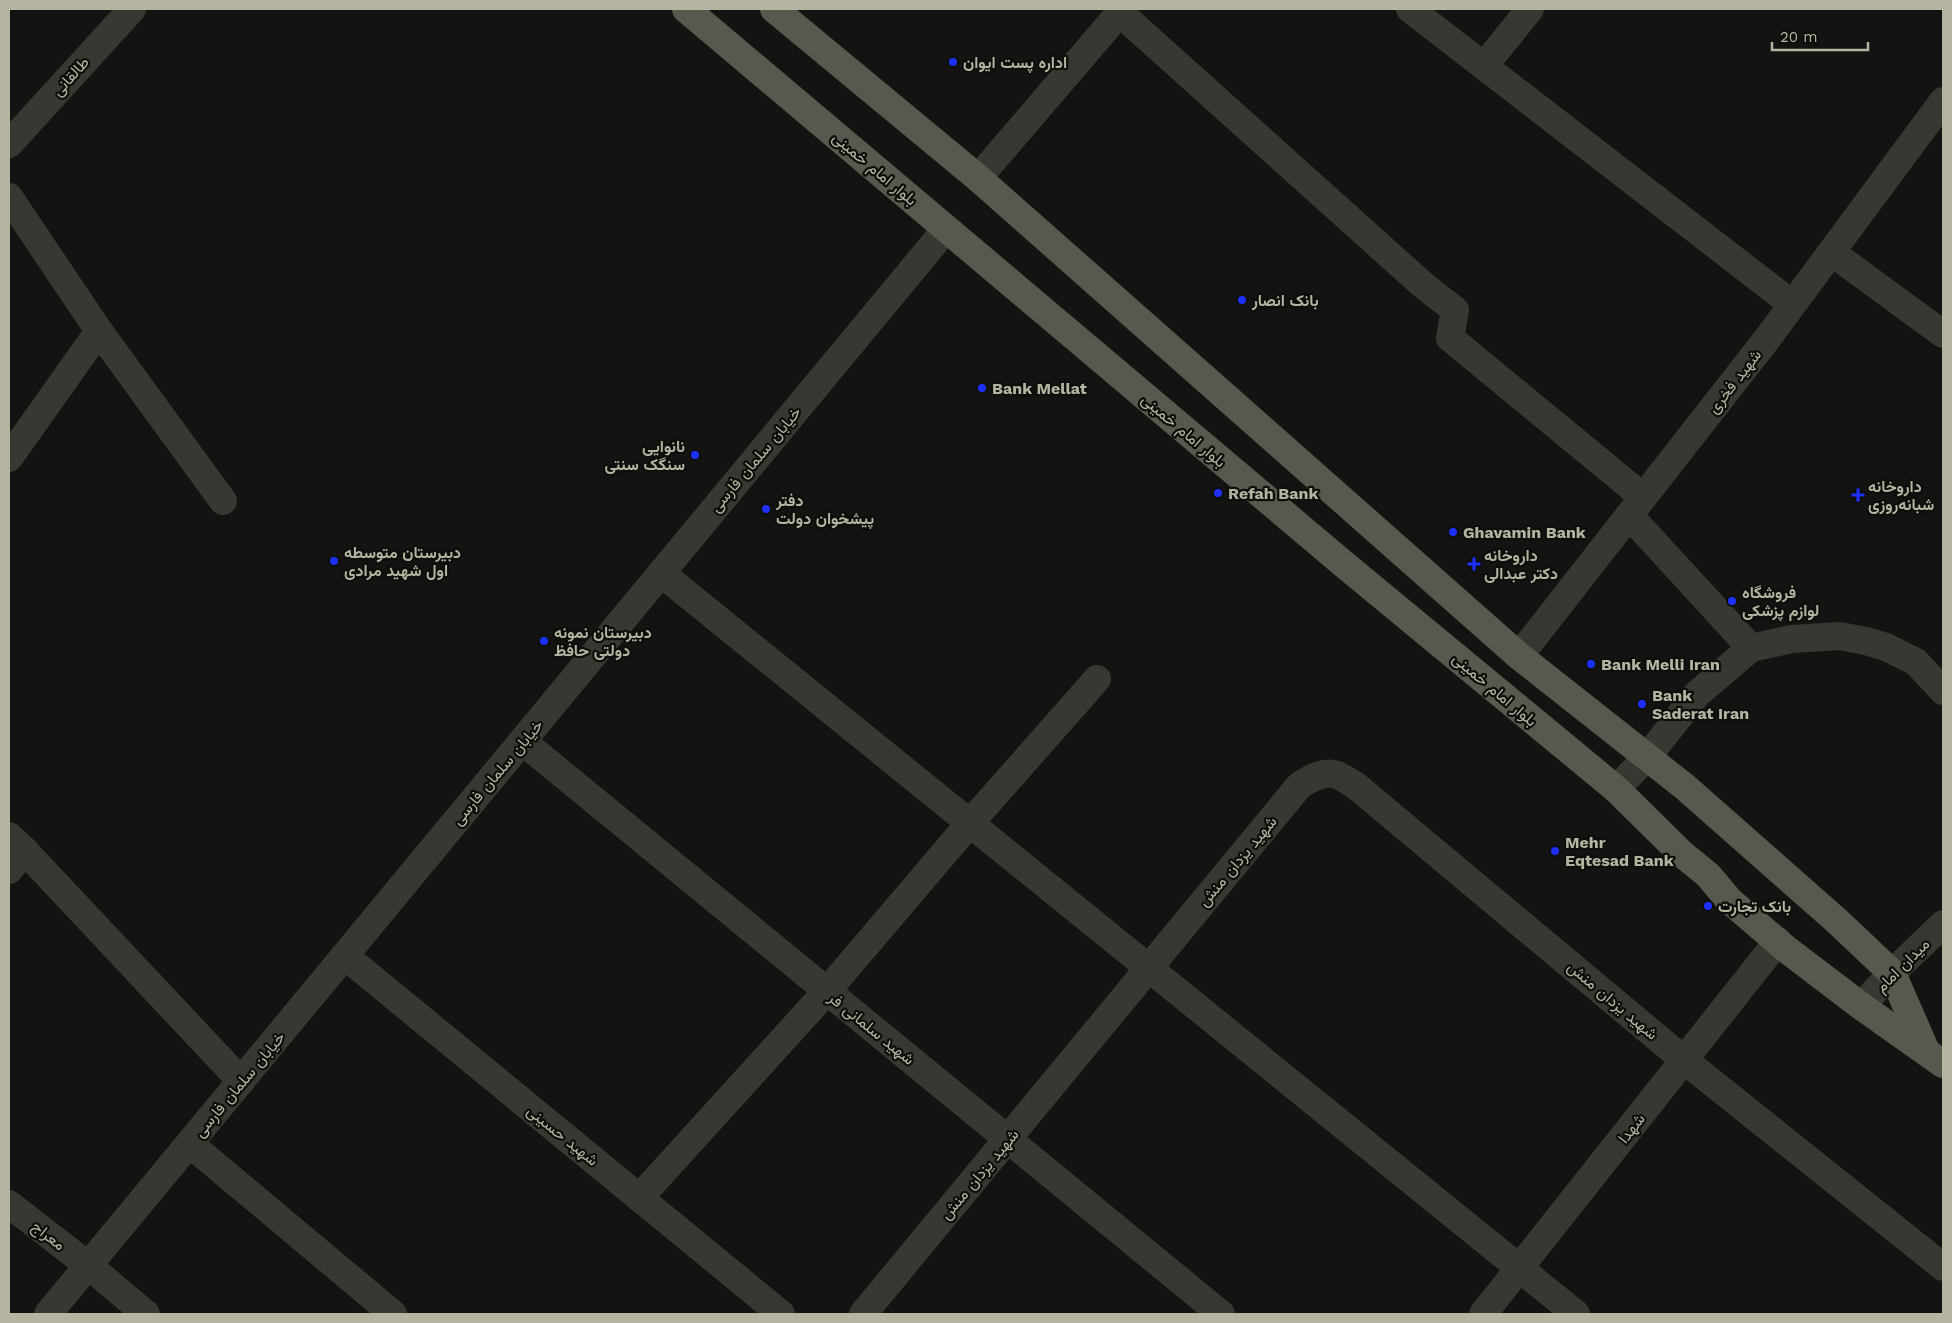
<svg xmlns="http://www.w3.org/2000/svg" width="1952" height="1323" viewBox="0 0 1952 1323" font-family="'Work Sans',Vazirmatn,sans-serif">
  <rect width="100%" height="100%" fill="#131311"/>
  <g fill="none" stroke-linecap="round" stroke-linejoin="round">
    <!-- minor -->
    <g stroke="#383832" stroke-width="28">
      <path d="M1410,9L1792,304"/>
      <path d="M1119,12L1423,285L1455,310L1450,338L1643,497"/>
      <path d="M1484,66L1530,9"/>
      <path d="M9,144L132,9"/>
      <path d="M978,178L1123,9"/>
      <path d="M9,197L99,331L223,501"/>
      <path d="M1831,252L1943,334"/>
      <path d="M9,458L99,331"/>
      <path d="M1629,515L1751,648"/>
      <path d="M661,573L1576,1314"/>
      <path d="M1519,656L1767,339L1943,101"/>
      <path d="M522,741L1221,1314"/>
      <path d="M1616,789L1647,757L1697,694L1751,648L1792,639L1840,636L1866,641L1886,647L1916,662L1943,691"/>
      <path d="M9,836L25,851L241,1081"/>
      <path d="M9,870L25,851"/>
      <path d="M345,956L781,1314"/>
      <path d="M1861,1006L1892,973L1943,924"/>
      <path d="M190,1144L393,1314"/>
      <path d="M639,1198L827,991L970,823L1097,679"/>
      <path d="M9,1204L89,1266L146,1314"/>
      <path d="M48,1314L946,229"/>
      <path d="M863,1314L1299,786C1309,779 1325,770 1337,775C1343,777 1349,782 1355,785L1684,1060L1943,1267"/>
      <path d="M1483,1314L1778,941"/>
    </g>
    <!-- major -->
    <g stroke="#57584e" stroke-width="28">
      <path d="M686,9L1346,566L1616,789L1681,853L1708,875L1729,900L1786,949L1861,1006L1943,1064"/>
      <path d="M774,9L978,178L1519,656L1685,787L1837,921L1892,973L1926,1051"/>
    </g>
  </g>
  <!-- markers -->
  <g fill="#1d30ff" stroke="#0e0e0c" stroke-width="2">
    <circle cx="953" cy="62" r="5"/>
    <circle cx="1242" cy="300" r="5"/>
    <circle cx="982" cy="388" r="5"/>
    <circle cx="695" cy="455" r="5"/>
    <circle cx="1218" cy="493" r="5"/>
    <path d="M1855.5 487.5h5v5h5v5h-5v5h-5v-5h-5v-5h5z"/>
    <circle cx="766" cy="509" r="5"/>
    <circle cx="1453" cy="532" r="5"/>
    <circle cx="334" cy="561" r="5"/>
    <path d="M1471.5 556.5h5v5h5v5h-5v5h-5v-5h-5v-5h5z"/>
    <circle cx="1732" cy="601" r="5"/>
    <circle cx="544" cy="641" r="5"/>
    <circle cx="1591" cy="664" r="5"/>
    <circle cx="1642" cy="704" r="5"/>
    <circle cx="1555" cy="851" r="5"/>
    <circle cx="1708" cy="906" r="5"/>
  </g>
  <g text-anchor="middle" stroke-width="4.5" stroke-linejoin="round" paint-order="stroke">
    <!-- poi labels -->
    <g font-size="16" font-weight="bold" fill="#b5b4a1" stroke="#0e0e0c" text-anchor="start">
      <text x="963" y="68">اداره پست ایوان</text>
      <text x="1252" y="306">بانک انصار</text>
      <text x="992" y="394">Bank Mellat</text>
      <text x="685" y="452" text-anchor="end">نانوایی<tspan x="685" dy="18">سنگک سنتی</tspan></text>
      <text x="1868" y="492">داروخانه<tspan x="1868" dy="18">شبانه‌روزی</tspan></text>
      <text x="1228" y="499">Refah Bank</text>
      <text x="776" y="506">دفتر<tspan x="776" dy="18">پیشخوان دولت</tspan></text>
      <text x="1463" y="538">Ghavamin Bank</text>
      <text x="344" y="558">دبیرستان متوسطه<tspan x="344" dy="18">اول شهید مرادی</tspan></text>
      <text x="1484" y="561">داروخانه<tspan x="1484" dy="18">دکتر عبدالی</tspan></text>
      <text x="1742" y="598">فروشگاه<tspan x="1742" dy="18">لوازم پزشکی</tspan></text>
      <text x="554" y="638">دبیرستان نمونه<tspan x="554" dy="18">دولتی حافظ</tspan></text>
      <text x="1601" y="670">Bank Melli Iran</text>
      <text x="1652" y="701">Bank<tspan x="1652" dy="18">Saderat Iran</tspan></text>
      <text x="1565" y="848">Mehr<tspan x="1565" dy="18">Eqtesad Bank</tspan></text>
      <text x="1718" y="912">بانک تجارت</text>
    </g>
    <!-- street labels -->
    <g font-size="16" fill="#b5b4a1" stroke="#0e0e0c">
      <text transform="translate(70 76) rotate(-48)" y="6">طالقانی</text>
      <text transform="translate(875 168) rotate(40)" y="6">بلوار امام خمینی</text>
      <text transform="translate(1734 381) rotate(-52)" y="6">شهید فخری</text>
      <text transform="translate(1184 430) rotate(40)" y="6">بلوار امام خمینی</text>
      <text transform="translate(755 459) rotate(-50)" y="6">خیابان سلمان فارسی</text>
      <text transform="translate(1495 689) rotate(40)" y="6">بلوار امام خمینی</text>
      <text transform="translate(497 772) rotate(-50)" y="6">خیابان سلمان فارسی</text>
      <text transform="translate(1237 861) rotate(-50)" y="6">شهید یزدان منش</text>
      <text transform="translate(1902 965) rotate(-45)" y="6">میدان امام</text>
      <text transform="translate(1613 1000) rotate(40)" y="6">شهید یزدان منش</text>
      <text transform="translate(872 1028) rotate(39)" y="6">شهید سلمانی فر</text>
      <text transform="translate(239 1084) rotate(-50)" y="6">خیابان سلمان فارسی</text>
      <text transform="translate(1631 1128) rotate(-52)" y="6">شهدا</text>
      <text transform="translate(563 1135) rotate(39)" y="6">شهید حسینی</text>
      <text transform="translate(979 1174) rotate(-50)" y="6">شهید یزدان منش</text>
      <text transform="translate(49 1235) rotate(38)" y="6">معراج</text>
    </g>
  </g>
  <!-- border -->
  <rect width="1952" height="1323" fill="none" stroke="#b5b4a1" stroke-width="20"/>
  <!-- scale -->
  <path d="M1772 42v8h96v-8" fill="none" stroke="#b5b4a1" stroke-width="2.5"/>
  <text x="1780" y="42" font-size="15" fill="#b5b4a1" stroke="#0e0e0c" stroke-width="4" paint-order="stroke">20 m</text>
</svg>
